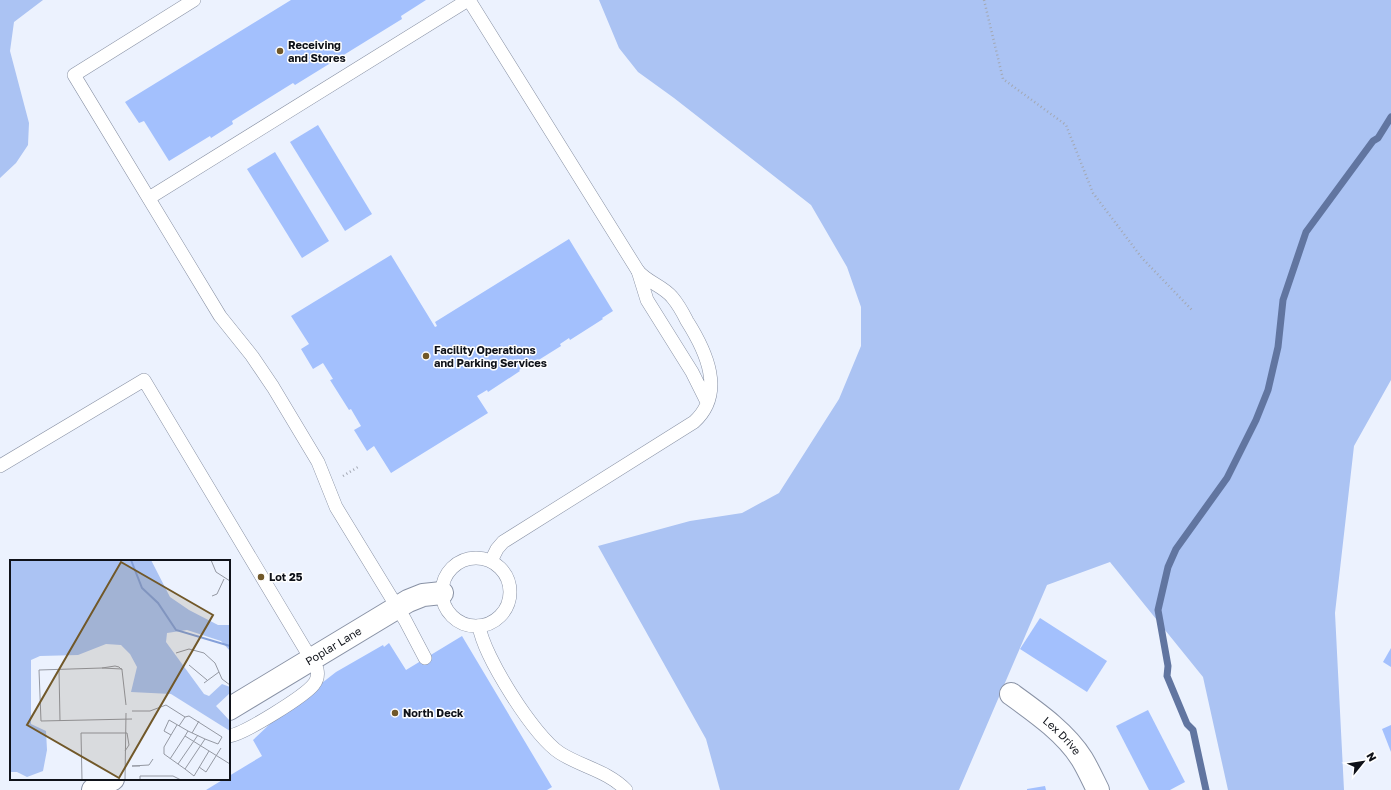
<svg xmlns="http://www.w3.org/2000/svg" width="1391" height="790" viewBox="0 0 1391 790" font-family="'Golos Text',sans-serif">
  <rect width="100%" height="100%" fill="#ecf2fe"/>
  <!-- forest -->
  <g fill="#abc3f3">
    <path d="M0,0H43L14,22L10,51L29,123L28,145L16,163L0,178Z"/>
    <path d="M599,0H1391V380L1354,446L1335,613L1344,790H1228L1203,677L1110,562L1047,585L959,790H720L706,739L598,546L690,521L742,513L779,493L839,399L861,346V307L847,267L811,205L674,98L638,72L619,48Z"/>
  </g>
  <g fill="none" stroke-linecap="round" stroke-linejoin="round">
    <!-- stream -->
    <path stroke="#6175a0" stroke-width="7" d="M1206,790L1193,730L1187,724L1167,676L1168,666L1158,610L1168,567L1176,549L1227,478L1256,420L1268,390L1278,347L1283,300L1306,232L1373,141L1378,138L1391,117"/>
  </g>
  <!-- building -->
  <g fill="#a3c0fd">
    <path d="M291,0H426L401,16L402,19L295,85L293,83L232,121L233,124L211,138L210,136L169,161L144,121L139,123L125,102Z"/>
    <path d="M318,125L372,214L345,231L290,142Z"/>
    <path d="M275,152L329,241L302,258L247,169Z"/>
    <path d="M569,239L613,311L602,318L603,319L570,340L569,338L560,344L561,346L529,366L528,364L519,370L520,371L488,392L487,390L477,396L488,413L391,473L374,446L367,451L354,430L361,426L351,409L349,410L330,380L333,379L323,363L313,369L301,349L309,344L291,316L391,255L435,327L437,326L435,322Z"/>
    <path d="M1040,618L1107,661L1087,692L1020,649Z"/>
    <path d="M462,636L552,787L547,790H206L224,779H229V776L262,756L253,740L272,722L336,672L383,645L384,647L389,643L406,670Z"/>
    <path d="M1391,648V667L1383,662Z"/>
    <path d="M1148,710L1185,782L1170,790H1149L1116,726Z"/>
    <path d="M1391,725V752L1382,729Z"/>
    <path d="M1045,786L1046,790H1027V789Z"/>
  </g>
  <g fill="none" stroke-linecap="round" stroke-linejoin="round">
    <defs>
      <g id="lane">
        <path d="M194,0L74,75L220,316L252,356L273,387L318,462L336,507L405,620L425,658"/>
        <path d="M469,0L638,271"/>
        <path d="M149,198L468,0"/>
        <path d="M0,466L144,380L317,669C318,674 318,679 314,684C305,696 244,734 229,736"/>
        <circle cx="476" cy="592" r="34"/>
        <path d="M491,561L497,549L503,542L694,422C726,393 706,351 687,321C683,313 678,304 672,297C663,286 647,282 638,271L647,300L692,372L707,402"/>
        <path d="M479,626C484,657 534,736 560,753C582,767 608,771 626,790"/>
      </g>
      <g id="street">
        <path id="s1" d="M1011,694C1036,712 1066,733 1082,759C1088,769 1093,780 1098,790"/>
        <path id="s2" d="M229,709L408,601L423,595L442,593"/>
        <path d="M93,790L113,779"/>
      </g>
    </defs>
    <!-- lane casing -->
    <use href="#lane" stroke="#8992a5" stroke-width="14"/>
    <!-- street casing -->
    <use href="#street" stroke="#8992a5" stroke-width="24"/>
    <!-- path -->
    <g stroke="#a3a8b3" stroke-width="2.5" stroke-dasharray="1 3" stroke-linecap="butt">
      <path d="M984,0L1003,79L1066,125L1093,193L1142,258L1192,310"/>
      <path d="M343,476L358,467"/>
    </g>
    <!-- lane -->
    <use href="#lane" stroke="#fff" stroke-width="13"/>
    <!-- street -->
    <use href="#street" stroke="#fff" stroke-width="22"/>
  </g>
  <!-- markers -->
  <g fill="#715829" stroke="#fff" stroke-width="1.5">
    <circle cx="280" cy="51" r="4"/>
    <circle cx="426" cy="356" r="4"/>
    <circle cx="261" cy="577" r="4"/>
    <circle cx="395" cy="713" r="4"/>
  </g>
  <g text-anchor="middle" stroke-width="3" stroke-linejoin="round" paint-order="stroke">
    <!-- poi labels -->
    <g font-size="11" font-weight="bold" fill="#0f1219" stroke="#fff" text-anchor="start">
      <text x="288" y="49">Receiving<tspan x="288" dy="13">and Stores</tspan></text>
      <text x="434" y="354">Facility Operations<tspan x="434" dy="13">and Parking Services</tspan></text>
      <text x="269" y="581">Lot 25</text>
      <text x="403" y="717">North Deck</text>
    </g>
    <!-- street labels -->
    <g font-size="11" fill="#0f1219" stroke="#fff">
      <text dy="4" stroke="none"><textPath href="#s2" startOffset="122">Poplar Lane</textPath></text>
      <text dy="4" stroke="none"><textPath href="#s1" startOffset="66">Lex Drive</textPath></text>
    </g>
  </g>
  <!-- overview -->
  <g transform="translate(10 560)">
    <rect width="220" height="220" fill="#ecf2fe"/>
    <path d="M0,0H141L160,37L179,50L208,65H220V91L211,81L177,70L157,73L156,82L194,134L199,136L212,124L220,127V133L206,146L220,161V171L161,134L121,132L127,107L120,94L111,85L96,84L68,95L30,96L21,100V164L36,171L37,190L33,211L17,217L7,212H0Z" fill="#abc3f3"/>
    <path fill="none" stroke="#84a0da" stroke-width="2" d="M121,0L132,28L148,43L166,70L220,86"/>
    <path fill="none" stroke="#9498a2" stroke-width="1" d="M201,0L206,12L220,21M202,36L207,34L214,19M166,93L179,89L194,93L205,103L212,119L220,125M179,105L197,120M92,108L29,110L31,161L122,159M112,109L92,108L105,106L109,107L111,109H112V110L116,145M49,110L50,161M194,123L209,112M122,151H140L156,145L175,157M167,165L161,175L154,171L159,160L178,171L175,176L220,204M169,166L175,157L179,156L212,177L208,184L195,179M182,173L189,161M161,175L154,187V194L175,209L195,179L178,171M160,199L175,176M168,204L188,175M130,206H122L139,205L143,199M189,207L196,212L211,188M175,209L184,216L199,191M72,220L71,173H117L119,185L115,191M115,220L116,153M130,220V216H163L171,220"/>
    <path fill="#715829" fill-opacity="0.15" stroke="#715829" stroke-width="2" d="M111,2L203,55L109,218L17,165Z"/>
    <rect width="220" height="220" fill="none" stroke="#0f1219" stroke-width="2"/>
  </g>
  <!-- north arrow -->
  <g transform="translate(1363 762) rotate(60)" stroke="#ffffff" stroke-width="3" paint-order="stroke">
  <path d="M0-3L7 15L0 10L-7 15Z" fill="#0f1219"/>
  <text y="-6" font-size="11" font-weight="bold" text-anchor="middle" fill="#0f1219">N</text>
  </g>
</svg>
